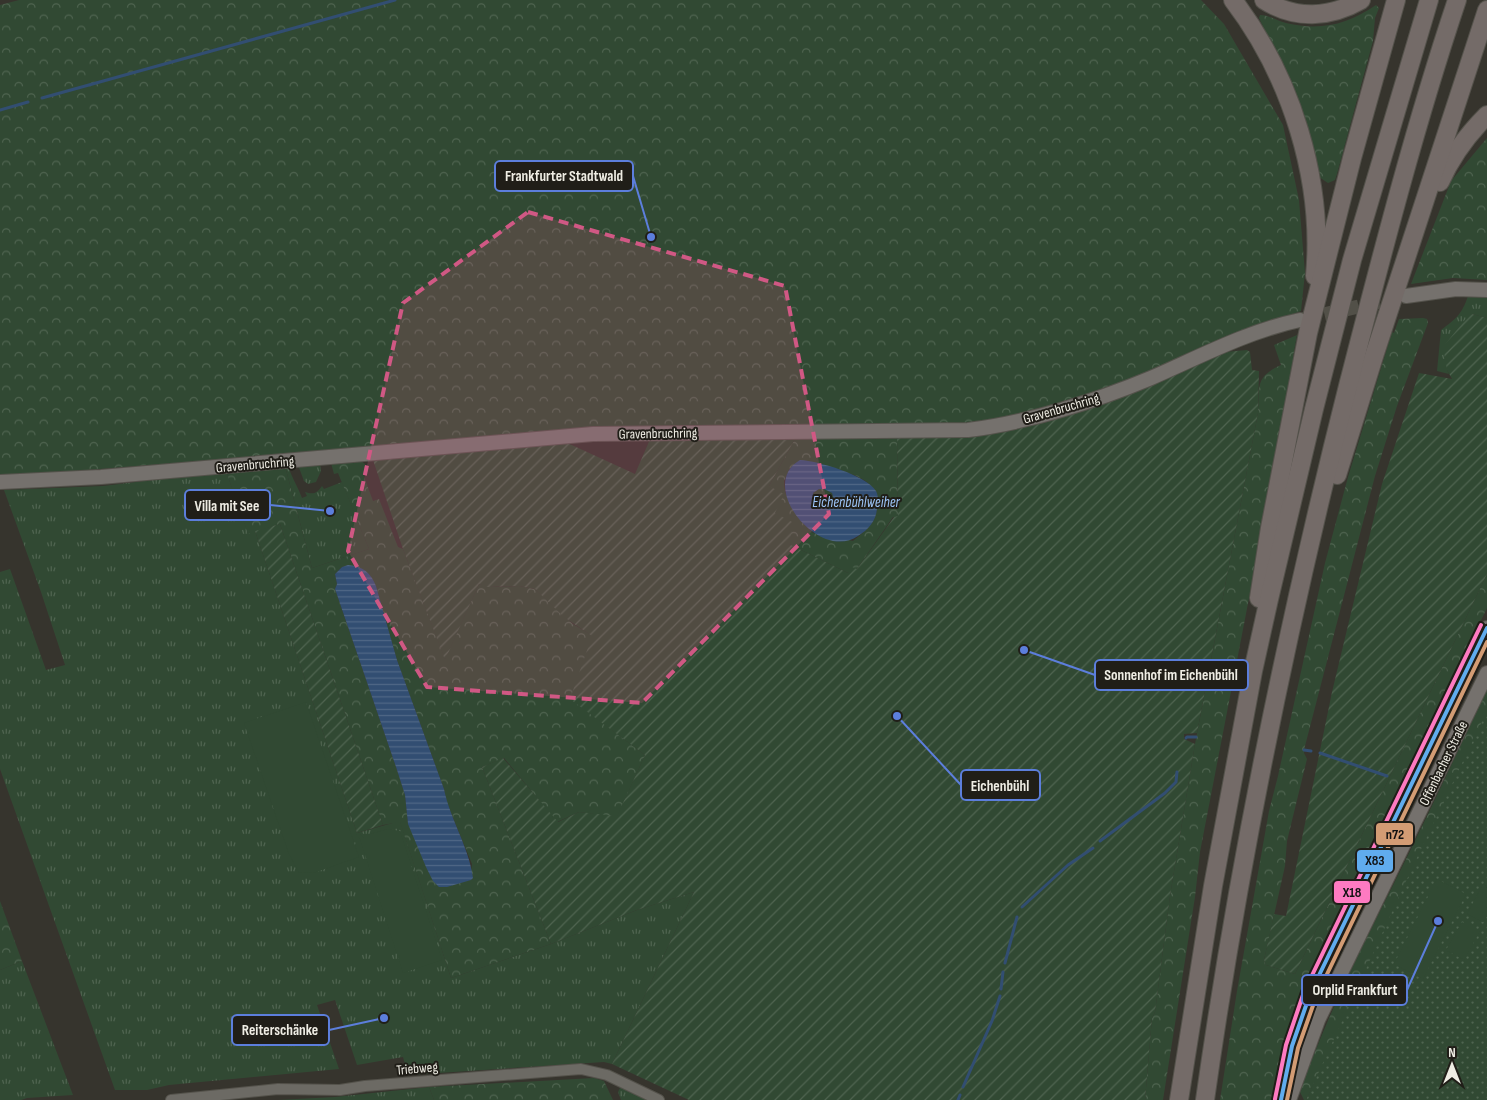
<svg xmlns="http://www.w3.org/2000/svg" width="1487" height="1100" viewBox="0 0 1487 1100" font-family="'Sofia Sans Condensed',sans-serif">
  <defs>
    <pattern id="grass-tufts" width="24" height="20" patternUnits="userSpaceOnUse" patternTransform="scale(1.25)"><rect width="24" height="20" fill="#314933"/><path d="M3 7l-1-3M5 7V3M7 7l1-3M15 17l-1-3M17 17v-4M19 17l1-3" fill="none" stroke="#4f6450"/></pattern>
    <pattern id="forest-crowns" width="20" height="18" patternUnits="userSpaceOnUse" patternTransform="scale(1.25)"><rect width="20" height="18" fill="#314933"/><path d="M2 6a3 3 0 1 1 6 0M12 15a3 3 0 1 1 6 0" fill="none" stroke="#4f6450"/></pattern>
    <pattern id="park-dots" width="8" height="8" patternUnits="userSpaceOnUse" patternTransform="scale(1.25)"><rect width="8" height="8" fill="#314933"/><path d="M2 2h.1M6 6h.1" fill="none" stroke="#4f6450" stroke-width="1.8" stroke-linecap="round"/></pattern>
    <pattern id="garden-furrows" width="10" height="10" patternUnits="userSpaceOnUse" patternTransform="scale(1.25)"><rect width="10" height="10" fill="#314933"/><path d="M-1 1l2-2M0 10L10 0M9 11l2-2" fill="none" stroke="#4f6450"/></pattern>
    <pattern id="water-rules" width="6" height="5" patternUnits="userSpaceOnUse" patternTransform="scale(1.25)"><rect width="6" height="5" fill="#324e72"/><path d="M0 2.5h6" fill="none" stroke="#506886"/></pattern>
  </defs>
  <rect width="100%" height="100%" fill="#36342d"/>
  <!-- grass -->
  <g fill="url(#grass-tufts)">
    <path d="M1468,296H1487V318L1472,314L1447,370L1449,374L1437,371L1441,330C1456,319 1462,314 1468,296Z"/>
    <path d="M320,464L321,471L316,482L308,484L304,481L298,465Z"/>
    <path d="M285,466H288C292,478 298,487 302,498L307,496L305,492C314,495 317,493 322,486L324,489L342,482L369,549L312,568Z"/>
    <path d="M226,471L248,533L255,531L357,833L400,821L451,978L551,944L637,910L694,892L612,1064L604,1062L408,1075L403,1057L357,1065L335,1000L317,1005L339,1069L169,1085L147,1090H115L0,769V572L10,569L46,670L65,665L41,592L4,490L103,486Z"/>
    <path d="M22,961L73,1095L27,1098L21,1100H0V970Z"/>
    <path d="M621,1086L649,1100H621L618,1092Z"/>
    <path d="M429,1087L434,1100H278L335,1097Z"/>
  </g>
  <!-- forest -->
  <g fill="url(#forest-crowns)" fill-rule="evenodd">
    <path d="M19,0H1201L1224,24L1283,125L1299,200L1305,273L1301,311L1239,334L1124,383L1032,412L982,424L539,434L0,477V5Z"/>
    <path d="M1376,5L1379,8L1375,18L1373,41L1337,174L1335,180L1328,183L1319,177L1308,131L1293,88L1259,18L1260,15C1269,15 1277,21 1286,23C1320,31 1347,25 1376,5Z"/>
    <path d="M1487,138V280L1453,278L1411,284L1451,181Z"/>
    <path d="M1423,318L1427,319L1428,323L1397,406L1375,476L1305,746L1304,753L1307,759L1287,841L1285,866L1264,960L1266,965L1295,974L1487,574V608L1323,943C1302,994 1284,1046 1273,1100H1220L1237,991L1269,811L1278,776L1325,563L1348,477L1392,332L1394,333L1399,319Z"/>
    <path d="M1297,335L1293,357H1295L1284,417L1200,852L1195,897L1163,1100H1145L1152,1018L1155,1012L1170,896L1195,744L1258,413C1260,387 1254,377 1281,365L1274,345Z"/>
    <path d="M796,437H897L898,517H893L857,569L848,573L789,544L775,513L769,486ZM817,463C840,472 881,475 877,507C876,524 865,531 853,541L813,533L801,521L785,492L784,481L790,468Z"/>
    <path d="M361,461L365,464L368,472L363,474L373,501L379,499L398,547L403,549L445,659L479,584L494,587L519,586L535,589L573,624L593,636L571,699L645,755L617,817L579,812L557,822L504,758L482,767L551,944L451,978L400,822L383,825L280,524L248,534L226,471L285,466L312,568L369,549L338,473L334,474L331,463ZM348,565C364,570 369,570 376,586L397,660L444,789L447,803L472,864L470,880L443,887L408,824L405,795L396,767L335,589L337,584L335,574L342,567Z"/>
    <path d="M819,489H824L832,493L835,503L832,506C821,511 812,505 813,493Z"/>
    <path d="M1487,690V778L1335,1040L1306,1100H1304L1300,1092C1329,1008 1371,930 1410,851C1436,798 1461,744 1487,690Z"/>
    <path d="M0,901L22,961L0,970Z"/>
    <path d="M594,1078L604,1081L613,1100H434L429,1087Z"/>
  </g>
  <!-- park -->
  <path fill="url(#park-dots)" d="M1487,711V1100H1306L1413,866Z"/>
  <!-- garden -->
  <g fill="url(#garden-furrows)">
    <path d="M1472,314L1487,318V574L1295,974L1266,965L1264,960L1274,914L1286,916L1332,692L1382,484L1419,373L1452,379L1447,370L1443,347L1468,316Z"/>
    <path d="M1247,350L1250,352L1252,370L1259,371L1258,413L1197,733L1184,734V739L1195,744L1170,896L1155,1012L1152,1018L1145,1100H689L612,1064L694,892L637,910L551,944L482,767L503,758L558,822L579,812L617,816L645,755L570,699L592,636L564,617L535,589L519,586L487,587L479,584L445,660L403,549L373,460L563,441L635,474L651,437H796L769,486L784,494L775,513L794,523L789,544L848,573L852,567L857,569L894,517L898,516L897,437L974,435L1225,352Z"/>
    <path d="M280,524L383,825L357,833L255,531Z"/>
  </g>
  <!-- pitch -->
  <g fill="#314933">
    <path d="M306,702L359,857L316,872L299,873L289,854L244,723Z"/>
    <path d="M388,829L400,831L442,960L403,973L360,839L356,834H360L364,838L370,834Z"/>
    <path d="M1437,879L1466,894L1423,979L1394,964Z"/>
    <path d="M1483,884L1487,886V916L1483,922L1467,914Z"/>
    <path d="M1462,922L1480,931L1464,960L1446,950Z"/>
  </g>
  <!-- water -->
  <g fill="url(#water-rules)" fill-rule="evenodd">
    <path d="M800,460C818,461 866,475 876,491C879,497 878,503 877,509C876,521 868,530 858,536C819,563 756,485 800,460ZM819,489H824L832,493L835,503L832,506L823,508L815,504L813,493Z"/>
    <path d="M348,565C363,566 371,573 376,586L397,660L444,789C450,819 469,847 473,878L471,880L447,887H439L433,881L426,867L408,824L405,795L396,767L335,589L337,584L335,574L342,567Z"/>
  </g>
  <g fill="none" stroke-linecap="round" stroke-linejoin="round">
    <!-- stream -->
    <g stroke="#324e72" stroke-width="3">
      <path d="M42,98L395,0"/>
      <path d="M0,110L28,102"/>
      <path d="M1186,738L1187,737H1196"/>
      <path d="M1304,750L1311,751"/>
      <path d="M1320,753L1387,776"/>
      <path d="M1100,841L1165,793L1176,782L1177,772"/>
      <path d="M1022,907L1068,865L1093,848"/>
      <path d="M1005,963L1017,917"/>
      <path d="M1001,989L1003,972"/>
      <path d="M963,1087L992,1021L1000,996"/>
      <path d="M958,1100L960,1095"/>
    </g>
    <!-- secondary-tunnel -->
    <path stroke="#525048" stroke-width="14" stroke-dasharray="14 7" stroke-linecap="butt" d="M1304,319L1400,297"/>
    <defs>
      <path id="street" d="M171,1100L278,1089L340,1090L365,1086L581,1069L607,1075L659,1100"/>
      <g id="secondary">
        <path d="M1406,296L1456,289L1487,290"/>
        <path d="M0,482L101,477L593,434L968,430C1027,423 1096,401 1151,378C1199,357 1248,331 1300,320"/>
        <path d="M1281,1100C1286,1064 1296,1028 1310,994L1487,628"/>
        <path d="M1289,1100L1318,1020L1487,673"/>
      </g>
      <g id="highway">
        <path d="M1233,0C1291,76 1324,180 1315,276"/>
        <path d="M1264,0C1295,20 1330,18 1361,0"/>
        <path d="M1440,182C1451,157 1468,134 1487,115"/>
        <path d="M1337,475L1375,353L1487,10"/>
        <path d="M1259,598L1270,528L1308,333L1352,158L1396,0"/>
        <path d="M1179,1100L1213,886L1253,671L1269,599L1314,409L1352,260L1429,0"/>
        <path d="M1205,1100C1239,859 1289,619 1349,382C1382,254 1415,125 1457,0"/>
      </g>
    </defs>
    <!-- street casing -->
    <use href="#street" stroke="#54524b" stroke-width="12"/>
    <!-- secondary casing -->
    <use href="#secondary" stroke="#54524b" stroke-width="16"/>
    <!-- highway casing -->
    <use href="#highway" stroke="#54524b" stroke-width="20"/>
    <!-- street -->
    <use href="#street" stroke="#6c6a64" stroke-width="10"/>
    <!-- secondary -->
    <use href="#secondary" stroke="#75716d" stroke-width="14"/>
    <!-- highway -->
    <use href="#highway" stroke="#746b68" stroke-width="18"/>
    <defs>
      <path id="bus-1" d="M1281,1100L1292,1046L1310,994L1487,628"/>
      <path id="bus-2" d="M1287,1100L1298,1048L1316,997L1487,642"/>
      <path id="bus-3" d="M1275,1099L1286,1045L1304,992L1481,625"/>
    </defs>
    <!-- bus-1 casing -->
    <use href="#bus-1" stroke="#201e18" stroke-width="8"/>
    <!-- bus-2 casing -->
    <use href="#bus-2" stroke="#201e18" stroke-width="8"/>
    <!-- bus-3 casing -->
    <use href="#bus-3" stroke="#201e18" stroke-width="8"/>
    <!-- bus-1 -->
    <use href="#bus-1" stroke="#60acee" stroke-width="4"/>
    <!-- bus-2 -->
    <use href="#bus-2" stroke="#d39c74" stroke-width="4"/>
    <!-- bus-3 -->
    <use href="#bus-3" stroke="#fe7ac1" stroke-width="4"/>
  </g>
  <!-- marked area -->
  <path fill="#d05884" fill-opacity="0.2" stroke="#d05884" stroke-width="4" stroke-dasharray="10 6" stroke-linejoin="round" d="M528,212L785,286L829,514L642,703L427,687L348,551L403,303Z"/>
  <g text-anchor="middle" stroke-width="4" stroke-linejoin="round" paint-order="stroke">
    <!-- street labels -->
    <g font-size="14" fill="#efede4" stroke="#201e18">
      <text transform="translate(1061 408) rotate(-16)" y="5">Gravenbruchring</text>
      <text transform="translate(658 433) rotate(-1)" y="5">Gravenbruchring</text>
      <text transform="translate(255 464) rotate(-5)" y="5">Gravenbruchring</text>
      <text transform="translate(1443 763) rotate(-64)" y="5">Offenbacher Straße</text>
      <text transform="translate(417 1068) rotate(-5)" y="5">Triebweg</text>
    </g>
    <!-- water labels -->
    <g font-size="15" font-style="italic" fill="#9dc5f8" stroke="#201e18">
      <text x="856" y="507">Eichenbühlweiher</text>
    </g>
  </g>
  <!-- callouts -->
  <path fill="none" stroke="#5c7edc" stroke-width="2" d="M651 237L633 176M330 511L270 505M1024 650L1095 675M897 716L961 785M1438 921L1407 990M384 1018L329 1030"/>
  <g fill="#5c7edc" stroke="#201e18" stroke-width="2">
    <circle cx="651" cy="237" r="5"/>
    <circle cx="330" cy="511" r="5"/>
    <circle cx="1024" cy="650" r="5"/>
    <circle cx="897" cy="716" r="5"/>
    <circle cx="1438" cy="921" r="5"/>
    <circle cx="384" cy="1018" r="5"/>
  </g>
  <g fill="#201e18" stroke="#5c7edc" stroke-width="2">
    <rect x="495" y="161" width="138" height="30" rx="5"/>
    <rect x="185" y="490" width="85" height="30" rx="5"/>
    <rect x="1095" y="660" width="153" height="30" rx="5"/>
    <rect x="961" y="770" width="79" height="30" rx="5"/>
    <rect x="1302" y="975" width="105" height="30" rx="5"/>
    <rect x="232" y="1015" width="97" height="30" rx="5"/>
  </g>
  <g font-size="15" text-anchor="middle" font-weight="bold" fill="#efede4">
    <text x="564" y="181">Frankfurter Stadtwald</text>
    <text x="227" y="511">Villa mit See</text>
    <text x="1171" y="680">Sonnenhof im Eichenbühl</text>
    <text x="1000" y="791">Eichenbühl</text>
    <text x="1355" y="995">Orplid Frankfurt</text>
    <text x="280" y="1035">Reiterschänke</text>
  </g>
  <g stroke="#201e18" stroke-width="2">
    <rect x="1375" y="822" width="39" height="24" rx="5" fill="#d39c74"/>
    <rect x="1356" y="849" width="38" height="24" rx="5" fill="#60acee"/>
    <rect x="1333" y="880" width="38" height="24" rx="5" fill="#fe7ac1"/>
  </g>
  <g font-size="14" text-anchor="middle" font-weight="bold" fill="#111">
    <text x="1395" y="839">n72</text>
    <text x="1375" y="865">X83</text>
    <text x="1352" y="897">X18</text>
  </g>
  <!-- north arrow -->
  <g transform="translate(1452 1065)" stroke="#201e18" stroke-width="4" paint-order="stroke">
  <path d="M0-4L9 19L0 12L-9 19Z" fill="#efede4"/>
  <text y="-8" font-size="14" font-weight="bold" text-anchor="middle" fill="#efede4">N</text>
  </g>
</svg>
